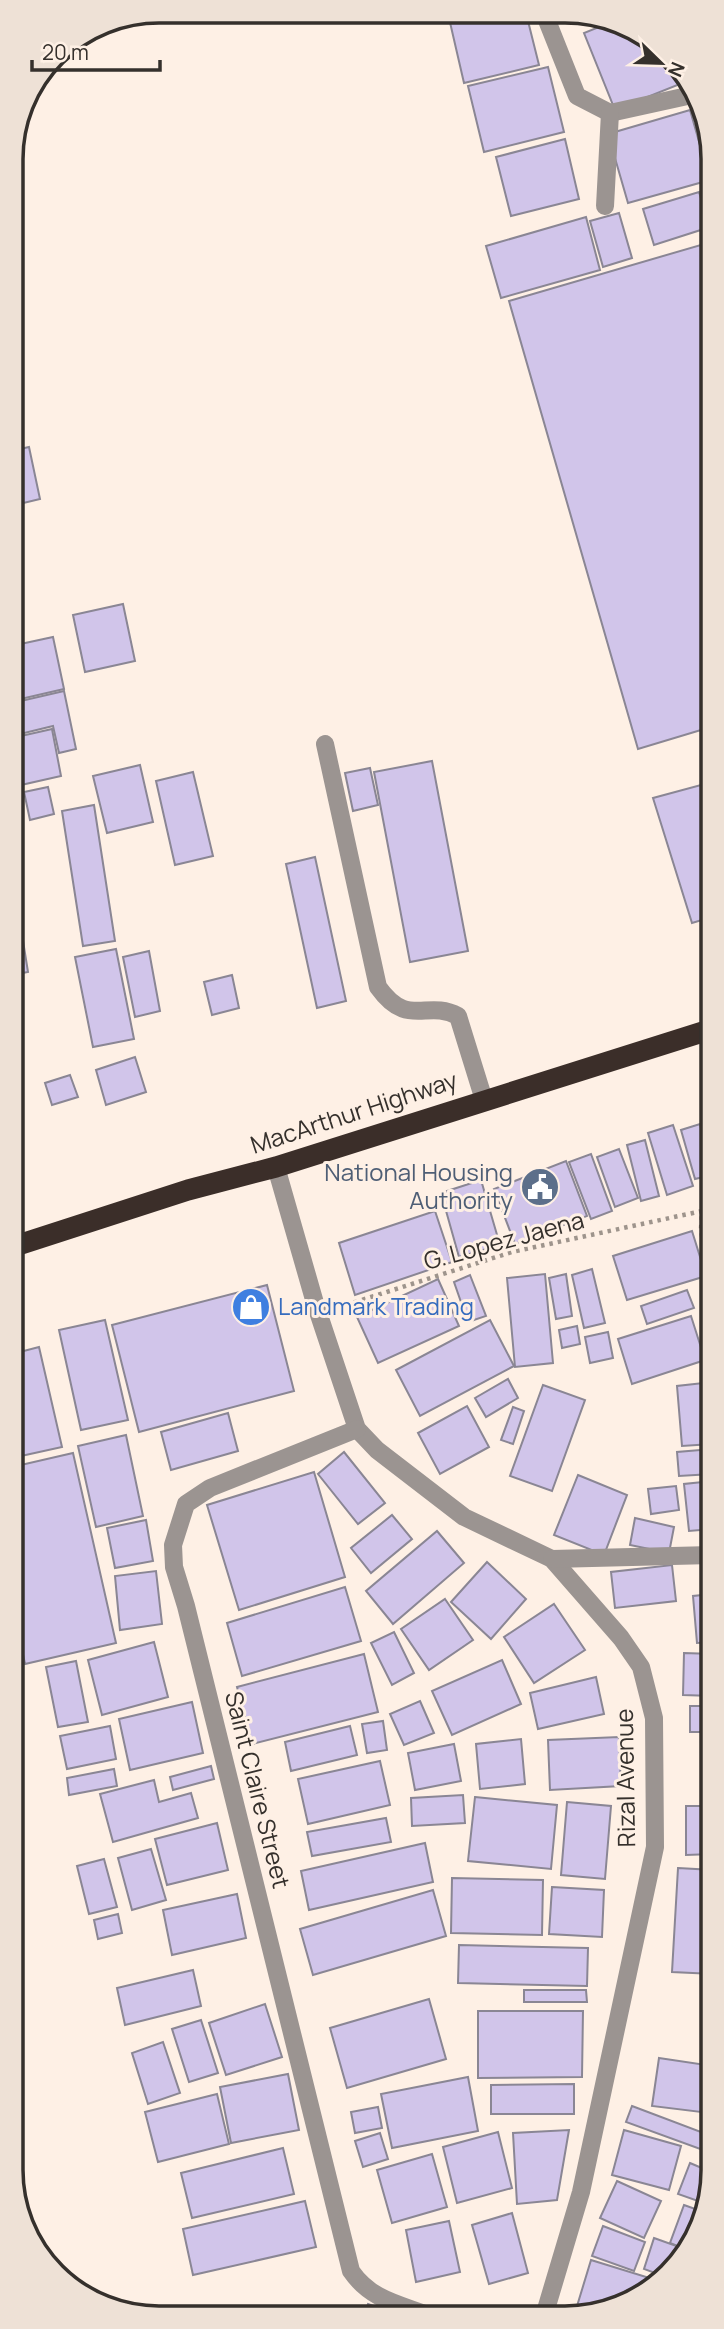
<svg xmlns="http://www.w3.org/2000/svg" width="724" height="2329" viewBox="0 0 724 2329" font-family="Manrope,sans-serif">
  <rect width="100%" height="100%" fill="#fef0e5"/>
  <!-- building -->
  <g fill="#d1c5ea" stroke="#8a8694" stroke-width="2">
    <path d="M472,13H526L539,65L464,83L449,18Z"/>
    <path d="M586,13H595L605,19L590,25Z"/>
    <path d="M128,16L130,23L87,31L102,22Z"/>
    <path d="M611,22L670,54L685,82L615,110L584,33Z"/>
    <path d="M79,36L82,52L53,57L61,47Z"/>
    <path d="M548,67L564,132L484,152L468,86Z"/>
    <path d="M690,110L710,180L628,203L608,134Z"/>
    <path d="M565,139L579,199L511,216L496,157Z"/>
    <path d="M699,192L710,227L654,245L643,209Z"/>
    <path d="M619,213L632,258L603,267L590,221Z"/>
    <path d="M586,217L600,270L501,298L486,246Z"/>
    <path d="M711,242V616L701,623L711,652V727L638,749L509,301Z"/>
    <path d="M29,447L40,499L11,506V451Z"/>
    <path d="M123,604L135,661L85,672L73,615Z"/>
    <path d="M53,637L64,689L12,701L11,646Z"/>
    <path d="M64,691L76,749L59,753L53,726L12,736V703Z"/>
    <path d="M52,729L61,776L21,785L12,738Z"/>
    <path d="M432,761L468,951L410,962L374,772Z"/>
    <path d="M140,765L153,822L107,833L93,776Z"/>
    <path d="M370,768L378,805L353,811L345,773Z"/>
    <path d="M193,772L213,856L175,865L156,781Z"/>
    <path d="M712,782V917L692,923L653,798Z"/>
    <path d="M48,787L54,814L30,820L24,792Z"/>
    <path d="M94,805L115,941L83,946L62,811Z"/>
    <path d="M315,857L346,1001L317,1008L286,864Z"/>
    <path d="M19,916L28,972L12,975V917Z"/>
    <path d="M116,949L134,1039L93,1047L75,957Z"/>
    <path d="M149,951L160,1011L135,1017L123,957Z"/>
    <path d="M232,975L239,1008L212,1015L204,982Z"/>
    <path d="M135,1057L146,1092L106,1105L96,1070Z"/>
    <path d="M70,1075L78,1097L52,1105L45,1083Z"/>
    <path d="M700,1124L712,1175L695,1179L681,1130Z"/>
    <path d="M673,1125L693,1186L667,1195L648,1133Z"/>
    <path d="M645,1140L659,1196L641,1201L627,1145Z"/>
    <path d="M619,1149L638,1198L615,1207L597,1157Z"/>
    <path d="M591,1154L612,1211L591,1219L569,1162Z"/>
    <path d="M566,1161L587,1216L515,1244L494,1189Z"/>
    <path d="M481,1180L500,1245L459,1257L441,1193Z"/>
    <path d="M435,1211L452,1262L355,1295L339,1243Z"/>
    <path d="M692,1231L706,1276L627,1300L613,1256Z"/>
    <path d="M592,1269L605,1323L584,1328L572,1275Z"/>
    <path d="M545,1274L553,1363L515,1367L507,1278Z"/>
    <path d="M566,1274L572,1316L556,1319L549,1278Z"/>
    <path d="M470,1275L486,1316L468,1322L454,1282Z"/>
    <path d="M438,1279L459,1326L378,1363L357,1317Z"/>
    <path d="M267,1285L294,1391L139,1432L112,1325Z"/>
    <path d="M687,1290L694,1308L647,1324L641,1306Z"/>
    <path d="M691,1316L705,1360L632,1384L618,1339Z"/>
    <path d="M105,1320L128,1420L81,1430L59,1330Z"/>
    <path d="M490,1320L514,1366L420,1416L396,1370Z"/>
    <path d="M577,1326L580,1344L562,1348L559,1330Z"/>
    <path d="M608,1332L613,1358L590,1363L585,1337Z"/>
    <path d="M39,1347L62,1447L12,1458V1354Z"/>
    <path d="M508,1379L518,1398L486,1417L475,1398Z"/>
    <path d="M712,1382V1444L682,1446L677,1386Z"/>
    <path d="M543,1385L585,1400L552,1491L510,1476Z"/>
    <path d="M467,1406L489,1447L440,1474L418,1433Z"/>
    <path d="M513,1407L524,1411L513,1444L501,1440Z"/>
    <path d="M228,1413L238,1451L171,1470L161,1432Z"/>
    <path d="M126,1435L143,1516L96,1527L78,1446Z"/>
    <path d="M712,1449V1474L679,1476L677,1452Z"/>
    <path d="M344,1452L385,1503L358,1524L318,1474Z"/>
    <path d="M73,1453L116,1643L25,1664L13,1606L12,1467Z"/>
    <path d="M314,1472L345,1577L239,1610L207,1505Z"/>
    <path d="M578,1475L627,1495L604,1555L554,1535Z"/>
    <path d="M712,1481V1529L689,1531L684,1484Z"/>
    <path d="M676,1486L679,1510L651,1514L648,1489Z"/>
    <path d="M392,1515L412,1539L371,1573L351,1548Z"/>
    <path d="M635,1518L674,1527L669,1553L630,1545Z"/>
    <path d="M146,1520L153,1561L115,1568L107,1528Z"/>
    <path d="M437,1531L464,1563L393,1624L366,1591Z"/>
    <path d="M487,1562L526,1599L491,1639L451,1602Z"/>
    <path d="M672,1565L676,1601L615,1608L611,1572Z"/>
    <path d="M156,1571L162,1624L120,1630L115,1576Z"/>
    <path d="M345,1587L361,1641L242,1676L227,1623Z"/>
    <path d="M712,1594L713,1642L697,1643L693,1596Z"/>
    <path d="M445,1599L473,1640L429,1670L401,1629Z"/>
    <path d="M554,1604L585,1650L534,1683L504,1637Z"/>
    <path d="M394,1632L414,1673L392,1685L371,1643Z"/>
    <path d="M154,1642L168,1697L102,1715L88,1660Z"/>
    <path d="M684,1653L713,1654V1696L683,1695Z"/>
    <path d="M364,1654L378,1712L252,1744L237,1687Z"/>
    <path d="M502,1660L521,1704L452,1735L432,1691Z"/>
    <path d="M76,1661L88,1722L58,1727L46,1667Z"/>
    <path d="M596,1677L604,1714L538,1729L530,1693Z"/>
    <path d="M420,1701L434,1733L404,1745L390,1714Z"/>
    <path d="M192,1702L203,1753L130,1770L119,1719Z"/>
    <rect x="690" y="1706" width="23" height="26"/>
    <path d="M383,1721L387,1750L367,1753L362,1724Z"/>
    <path d="M110,1726L116,1759L67,1769L60,1736Z"/>
    <path d="M350,1726L357,1755L291,1771L285,1742Z"/>
    <path d="M619,1737L621,1786L550,1790L548,1740Z"/>
    <path d="M521,1739L525,1784L480,1789L476,1744Z"/>
    <path d="M706,1743H713V1787H705Z"/>
    <path d="M454,1744L461,1781L415,1790L408,1753Z"/>
    <path d="M380,1761L390,1805L308,1824L298,1779Z"/>
    <path d="M211,1766L214,1779L173,1790L170,1777Z"/>
    <path d="M114,1769L117,1786L69,1795L67,1778Z"/>
    <path d="M154,1780L159,1802L191,1793L198,1818L113,1842L100,1794Z"/>
    <path d="M463,1795L465,1823L412,1826L411,1798Z"/>
    <path d="M475,1797L557,1805L551,1869L468,1861Z"/>
    <path d="M567,1802L611,1806L605,1879L561,1875Z"/>
    <path d="M686,1806H713V1854L686,1855Z"/>
    <path d="M386,1818L391,1842L312,1856L307,1832Z"/>
    <path d="M217,1823L228,1870L167,1885L155,1839Z"/>
    <path d="M425,1843L433,1882L309,1910L301,1871Z"/>
    <path d="M151,1849L166,1900L132,1910L118,1858Z"/>
    <path d="M104,1859L117,1907L89,1914L77,1866Z"/>
    <path d="M678,1868L713,1870V1974L672,1972Z"/>
    <path d="M452,1878L543,1880L542,1935L451,1933Z"/>
    <path d="M552,1887L604,1890L602,1937L549,1934Z"/>
    <path d="M433,1890L446,1936L313,1975L300,1929Z"/>
    <path d="M237,1894L246,1938L172,1955L163,1910Z"/>
    <path d="M118,1914L122,1933L98,1939L94,1920Z"/>
    <path d="M459,1945L588,1948L587,1986L458,1983Z"/>
    <path d="M193,1970L201,2006L125,2025L117,1988Z"/>
    <path d="M710,1979H713V2035L707,2034Z"/>
    <path d="M524,1990H586L587,2002H524Z"/>
    <path d="M429,1999L446,2059L347,2088L330,2028Z"/>
    <path d="M265,2004L282,2057L226,2075L209,2023Z"/>
    <path d="M478,2011H583L582,2077L478,2078Z"/>
    <path d="M201,2020L218,2073L189,2082L172,2029Z"/>
    <path d="M163,2042L180,2093L148,2104L132,2053Z"/>
    <path d="M659,2058L713,2066L709,2113L652,2106Z"/>
    <path d="M288,2074L299,2130L231,2143L220,2087Z"/>
    <path d="M468,2077L478,2131L392,2148L381,2094Z"/>
    <path d="M574,2084V2114H491V2085Z"/>
    <path d="M217,2094L229,2144L158,2162L145,2112Z"/>
    <path d="M632,2106L709,2135L703,2150L626,2122Z"/>
    <path d="M378,2107L382,2128L355,2133L351,2112Z"/>
    <path d="M569,2130L557,2200L517,2204L513,2133Z"/>
    <path d="M624,2130L681,2146L669,2190L612,2175Z"/>
    <path d="M498,2132L512,2188L457,2203L443,2147Z"/>
    <path d="M380,2133L388,2159L363,2167L355,2141Z"/>
    <path d="M713,2143V2167L704,2163Z"/>
    <path d="M283,2148L294,2194L192,2218L181,2173Z"/>
    <path d="M432,2154L447,2207L392,2223L377,2170Z"/>
    <path d="M690,2163L709,2171L698,2201L678,2194Z"/>
    <path d="M617,2181L661,2201L644,2238L600,2218Z"/>
    <path d="M305,2201L316,2247L193,2275L183,2229Z"/>
    <path d="M684,2205L701,2211L685,2249L670,2243Z"/>
    <path d="M512,2213L528,2273L489,2284L472,2225Z"/>
    <path d="M449,2221L460,2272L416,2282L406,2230Z"/>
    <path d="M603,2226L645,2242L634,2271L592,2256Z"/>
    <path d="M654,2238L685,2249L677,2268L663,2276L644,2269Z"/>
    <path d="M591,2260L656,2280L594,2316H574Z"/>
    <path d="M368,2304L399,2316H364Z"/>
  </g>
  <g fill="none" stroke-linecap="round" stroke-linejoin="round">
    <!-- path -->
    <path stroke="#9e948c" stroke-width="4.5" stroke-dasharray="3.5 5" stroke-linecap="butt" d="M346,1305L512,1252L702,1211L701,1229L712,1304"/>
    <!-- minor -->
    <g stroke="#9b9491" stroke-width="18">
      <path d="M544,13L577,96L610,113L692,95"/>
      <path d="M605,206L610,113"/>
      <path d="M325,744L378,987C408,1029 426,999 458,1016L484,1100"/>
      <path d="M276,1167L315,1303L357,1429L377,1450L464,1517L552,1559L621,1638L641,1667L654,1718L655,1847L581,2192L544,2316"/>
      <path d="M357,1429L210,1488L186,1504L173,1545L174,1567L186,1606L351,2271C371,2300 399,2304 430,2316"/>
      <path d="M552,1559L712,1555"/>
    </g>
    <!-- highway -->
    <path stroke="#3b2e29" stroke-width="21" d="M12,1247L188,1190L276,1167L712,1029"/>
  </g>
  <!-- icons -->
  <defs>
    <symbol id="civic-disc" viewBox="-11 -11 22 22"><circle r="9.5" fill="#5c6f8a" stroke="#fef0e5"/><path d="M-.6-6.5H3V-4.5H.6V-3L4-1V1h2V6H-6V1h2V-1L-.6-3ZM-1.2 2.5V6h2.4V2.5Z" fill="#fff"/></symbol>
    <symbol id="shop-disc" viewBox="-11 -11 22 22"><circle r="9.5" fill="#3f7fe0" stroke="#fef0e5"/><path d="M-5-2.5h2.3a2.7 3.5 0 0 1 5.4 0H5L5.5 6h-11ZM-1.5-2.5h3a1.5 2.3 0 0 0-3 0Z" fill="#fff"/></symbol>
  </defs>
  <g fill-rule="evenodd">
    <use href="#civic-disc" x="518" y="1165" width="44" height="44"/>
    <use href="#shop-disc" x="229" y="1285" width="44" height="44"/>
  </g>
  <g text-anchor="middle" stroke-width="6" stroke-linejoin="round" paint-order="stroke">
    <!-- street labels -->
    <g font-size="24" fill="#35302c" stroke="#fef0e5">
      <text transform="translate(354 1113) rotate(-18)" y="8">MacArthur Highway</text>
      <text transform="translate(504 1241) rotate(-15)" y="8">G. Lopez Jaena</text>
      <text transform="translate(626 1778) rotate(-91)" y="8">Rizal Avenue</text>
      <text transform="translate(257 1790) rotate(76)" y="8">Saint Claire Street</text>
    </g>
    <!-- service labels -->
    <g font-size="24" fill="#4e5e75" stroke="#fef0e5" text-anchor="end">
      <text x="513" y="1181">National Housing<tspan x="513" dy="28">Authority</tspan></text>
    </g>
    <!-- shop labels -->
    <g font-size="24" fill="#366cbe" stroke="#fef0e5" text-anchor="start">
      <text x="278" y="1315">Landmark Trading</text>
    </g>
  </g>
  <!-- crop -->
  <path d="M0 0H724V2329H0ZM159 23H565A136 136 0 0 1 701 159V2170A136 136 0 0 1 565 2306H159A136 136 0 0 1 23 2170V159A136 136 0 0 1 159 23Z" fill="#eee1d6" fill-rule="evenodd"/>
  <path fill="none" stroke="#35302c" stroke-width="3.5" d="M159 23H565A136 136 0 0 1 701 159V2170A136 136 0 0 1 565 2306H159A136 136 0 0 1 23 2170V159A136 136 0 0 1 159 23Z"/>
  <!-- north arrow -->
  <g transform="translate(661 63) rotate(113)" stroke="#fef0e5" stroke-width="5" paint-order="stroke">
  <path d="M0-5L12 26L0 18L-12 26Z" fill="#35302c"/>
  <text y="-10" font-size="19" font-weight="bold" text-anchor="middle" fill="#35302c">N</text>
  </g>
  <!-- scale -->
  <path d="M32 60v10h128v-10" fill="none" stroke="#35302c" stroke-width="3.5"/>
  <text x="42" y="60" font-size="21" fill="#35302c" stroke="#fef0e5" stroke-width="5" paint-order="stroke">20 m</text>
</svg>
